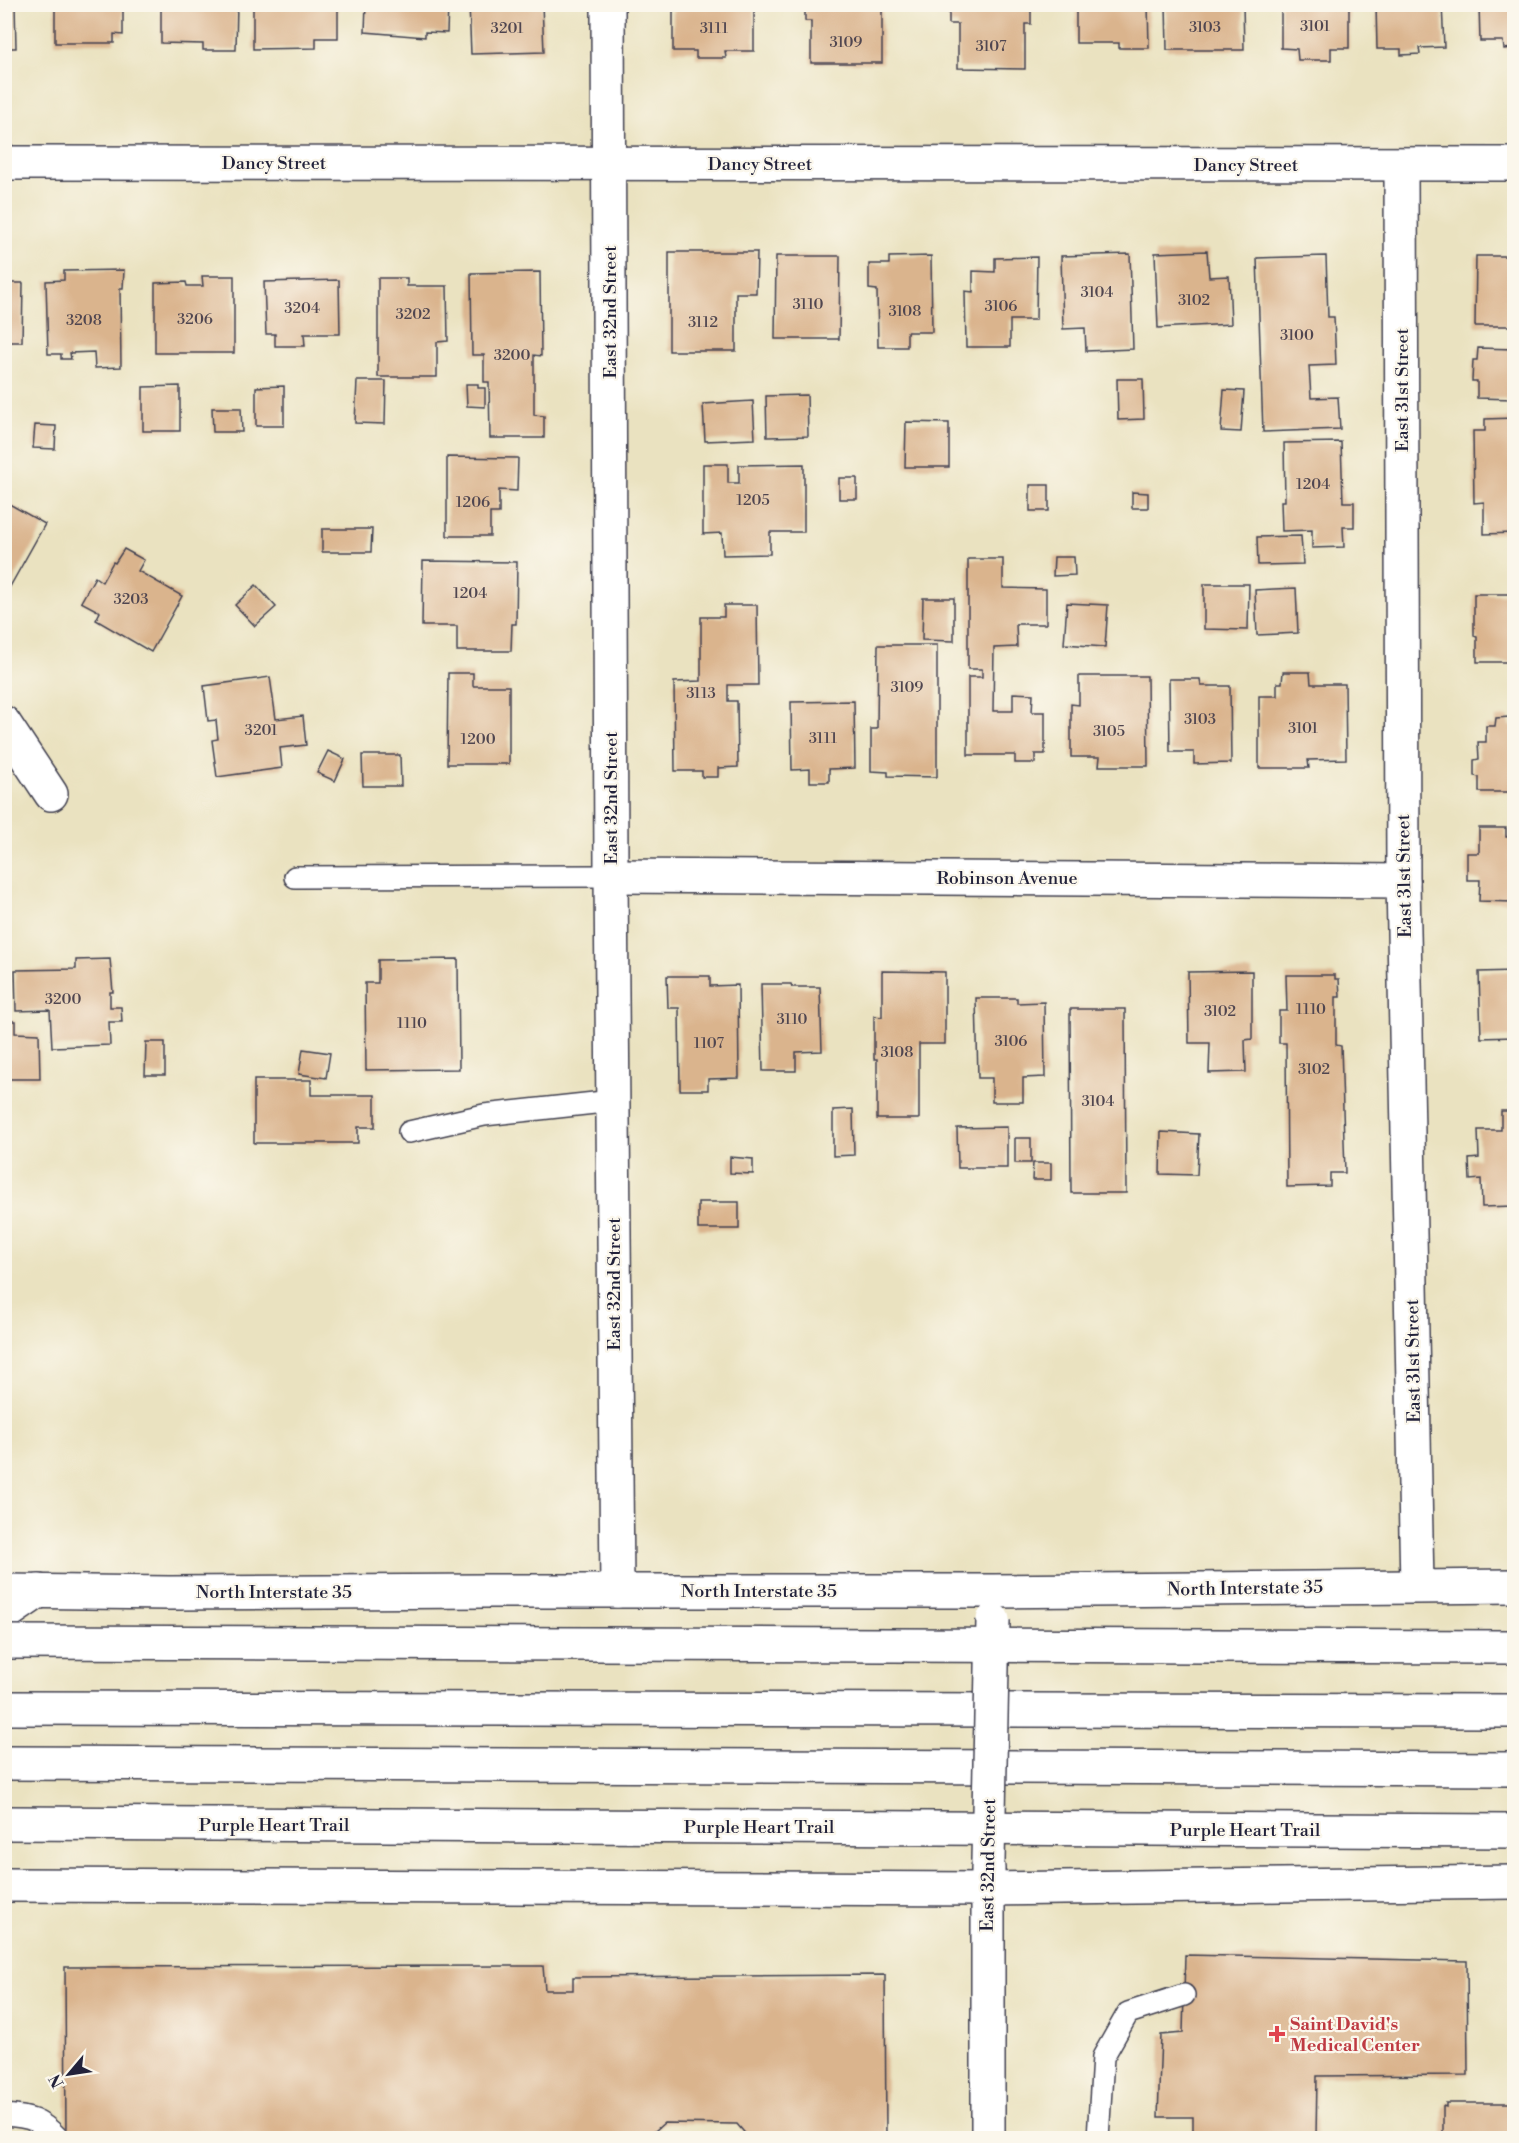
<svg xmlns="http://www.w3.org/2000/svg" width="1519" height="2143" viewBox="0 0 1519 2143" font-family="'Libre Bodoni',serif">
  <rect width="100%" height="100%" fill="#fbf7ec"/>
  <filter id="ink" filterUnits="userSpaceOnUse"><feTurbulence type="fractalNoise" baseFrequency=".0167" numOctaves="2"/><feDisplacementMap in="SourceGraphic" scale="12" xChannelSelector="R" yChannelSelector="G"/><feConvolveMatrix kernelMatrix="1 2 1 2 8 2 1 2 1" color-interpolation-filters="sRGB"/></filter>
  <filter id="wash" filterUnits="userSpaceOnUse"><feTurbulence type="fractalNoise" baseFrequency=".008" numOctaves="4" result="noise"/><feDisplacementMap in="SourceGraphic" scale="24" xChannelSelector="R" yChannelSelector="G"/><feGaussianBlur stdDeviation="1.35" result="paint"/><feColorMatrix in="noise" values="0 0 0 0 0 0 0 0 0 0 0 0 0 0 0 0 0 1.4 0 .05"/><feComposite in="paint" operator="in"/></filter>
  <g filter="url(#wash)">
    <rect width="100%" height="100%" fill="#eae2c0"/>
    <g id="blocks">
      <!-- building -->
      <g fill="#dab48d">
        <path d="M4,4H15L16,48H4Z"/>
        <path d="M55,4H123V35L114,34V43H55Z"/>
        <path d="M161,4H237L236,50H203V44L161,43Z"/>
        <path d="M253,4H338V38H316V48L253,49Z"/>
        <path d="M366,4H448L447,33L425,32V37L365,32Z"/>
        <path d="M469,4H542L544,52L471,54Z"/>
        <path d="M673,4H754V51H725L726,58H696V51H673Z"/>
        <path d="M949,4H1031V24H1025V69L958,68V24H949Z"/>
        <path d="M1095,4H1148L1149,48H1119V43H1076V8H1095Z"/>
        <path d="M1166,4H1243L1244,50H1167Z"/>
        <path d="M1281,4H1349V48H1331V60H1298L1297,49L1281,48Z"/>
        <path d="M1376,4H1442L1444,47L1419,48L1420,54L1401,55V49H1377Z"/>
        <path d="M1479,4H1514V48L1504,49L1503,41H1480Z"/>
        <path d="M805,5H882V63H811V21H805Z"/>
        <path d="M1207,251L1209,277L1229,276L1231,324L1158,328L1155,253Z"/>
        <path d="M669,252H757L756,293H736V351H669Z"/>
        <path d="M1130,254L1133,349L1086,351L1085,328L1063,329L1061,256Z"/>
        <path d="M776,256H840L839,339H775Z"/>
        <path d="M931,256L932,332H907V347H878L877,290L869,289V264H889V257Z"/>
        <path d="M1326,256L1328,317H1334L1336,365L1309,366L1311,398L1338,397L1340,429L1263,432L1257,258Z"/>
        <path d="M1476,256H1514V326H1475Z"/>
        <path d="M1037,257L1036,320H1010V347H966L965,291L973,292V271L995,272V258Z"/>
        <path d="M124,270L123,288H120L121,367L95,368L94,352L70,353L71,359H61V354H48L46,281L64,280V271Z"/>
        <path d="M540,272L541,356L534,355V415L544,416V438H490L489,382H484V355H472L471,273Z"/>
        <path d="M202,276H234V353H155V283L186,282L187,286H203Z"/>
        <path d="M378,278H407V286H447L448,341L437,342V377H378Z"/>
        <path d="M339,280L340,334H304L305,346H275V334H266L264,282Z"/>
        <path d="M4,283H23L22,342H4Z"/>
        <path d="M1478,348L1514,349V399L1477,398V381H1472L1473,360H1477Z"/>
        <path d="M1117,379H1143L1144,419L1118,420Z"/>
        <path d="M357,381H386L385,424L355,423Z"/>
        <path d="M466,384H478V388H485V407L467,406Z"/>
        <path d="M180,386V431H143V387Z"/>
        <path d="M284,386V426H256V387Z"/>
        <path d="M1224,390L1244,391L1241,432L1221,431Z"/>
        <path d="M807,395L808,436L767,437L766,396Z"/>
        <path d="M753,401L755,439L705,441L703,404Z"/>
        <path d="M212,408H241L242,432H213Z"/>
        <path d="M1514,418V533L1484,534V502L1474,503L1473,431H1485V419Z"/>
        <path d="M906,422L949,423V467H905Z"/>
        <path d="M35,425L56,426L55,449L33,448Z"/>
        <path d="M1341,442L1343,502H1354V527H1343L1344,547L1312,548V530L1282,531L1281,501H1285L1284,443Z"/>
        <path d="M447,457L518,458L517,491L499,490V513H490V536H447Z"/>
        <path d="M703,464H728V483H739V465L804,464V532H770V554L723,555L722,533L703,534Z"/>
        <rect x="839" y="478" width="18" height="21"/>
        <rect x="1030" y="485" width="19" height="26"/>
        <path d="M1132,492L1148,493V508H1132Z"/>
        <path d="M4,501L45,524L7,592L4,590Z"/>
        <path d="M322,529H372L371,552H322Z"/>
        <path d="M1301,536L1303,564L1258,565L1257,537Z"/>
        <path d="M124,549L144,560L138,571L182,596L151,652L96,620L100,612L81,602L95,577L102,582L113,562L115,563Z"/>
        <path d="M1054,557H1074L1075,575L1053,576Z"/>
        <path d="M968,559H1003V588L1046,589V624H1016L1017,647L994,648L993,711H1013V693L1033,694L1032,712H1045V754H1035V763H1015V755H968V677H982V669H968Z"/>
        <path d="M423,561L517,562L516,624H512L511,651H457V626H422Z"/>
        <path d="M1204,584H1249L1248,630L1204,629Z"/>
        <path d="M256,585L276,607L255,626L235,605Z"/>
        <path d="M1296,588L1298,633L1257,635L1255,590Z"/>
        <path d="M1474,594H1514V662H1477V637L1474,636Z"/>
        <path d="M923,598H954V641L922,640Z"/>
        <path d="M1067,603L1108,605L1105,647L1064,644Z"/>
        <path d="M724,605H757L758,685H728V701H737L738,767L718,768V777H702V771H675L674,682L701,681V617H724Z"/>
        <path d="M878,645H937V777L888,776V772L871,771V729H877Z"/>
        <path d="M1283,672H1310L1311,684H1345L1346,759L1308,760L1309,768H1259V696H1277V683H1282Z"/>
        <path d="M448,673H473V686H509V764H447Z"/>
        <path d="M1079,676H1147L1148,766H1099L1100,757H1071V704L1079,705Z"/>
        <path d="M270,677L276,719L303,716L306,745L280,748L282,768L217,777L212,740L218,739L216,720L208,721L204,686Z"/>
        <path d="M1169,679H1200L1201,686H1230L1231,763L1194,764V752H1170Z"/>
        <path d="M854,701L855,768L829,769V782H810V769L792,770L791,702Z"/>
        <path d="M1509,717V726H1514V792H1479V777L1474,776V760L1479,759L1478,742H1486V726H1495L1496,718Z"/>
        <path d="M328,751L345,759L335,781L317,773Z"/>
        <path d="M362,755H400L401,786H363Z"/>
        <path d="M1479,828H1506V837H1514V902L1479,901L1480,880H1467V853H1479Z"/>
        <path d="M110,959L113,992H110V1007H121L122,1022H109L110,1045L52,1047L50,1010L16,1011L15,970L76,969V960Z"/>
        <path d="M458,959L459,1069L366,1070L365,983H378V960Z"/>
        <path d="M882,971L945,972V1044H919V1119H877V1059H874V1016L882,1017Z"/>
        <path d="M1252,971V1039L1245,1040L1246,1072L1209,1073L1210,1043H1189L1188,972Z"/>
        <path d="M1514,971V1037L1481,1038L1479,972Z"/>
        <path d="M1286,975H1335V979H1339L1340,997H1336V1045L1341,1046L1345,1173H1330V1186L1287,1187L1286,1043H1279V1011H1287Z"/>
        <path d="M667,976H710V986L738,985L739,1078L708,1079V1090H680L679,1008H668Z"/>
        <path d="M761,984H791L792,987H820L822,1051L796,1052V1071H763Z"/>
        <path d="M976,998H1017V1003L1044,1002L1045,1077L1023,1078V1102H992V1078H978Z"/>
        <path d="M1070,1009H1125L1126,1193H1071Z"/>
        <path d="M4,1021H15V1033L39,1034L40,1079H4Z"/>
        <path d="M146,1042H165V1075H145Z"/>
        <path d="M303,1049L330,1053L326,1078L299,1074Z"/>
        <path d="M254,1080H311V1095H375V1127H358V1143H254Z"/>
        <path d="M853,1109L854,1155L833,1156V1110Z"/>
        <path d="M1501,1111H1514V1206L1482,1207L1481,1179L1470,1180L1469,1159L1479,1158L1478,1130H1501Z"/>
        <path d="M1007,1127V1168H958L957,1128Z"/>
        <path d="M1161,1132L1199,1134L1197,1175L1160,1174Z"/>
        <rect x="1015" y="1138" width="16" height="25"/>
        <path d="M730,1157L753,1159V1174L730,1173Z"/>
        <path d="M1033,1163H1051V1180H1032Z"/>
        <rect x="698" y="1202" width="41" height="27"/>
        <path d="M1185,1955L1467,1961L1468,2075L1317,2076L1316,2138H1193V2117H1158L1161,2035L1183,2033Z"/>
        <path d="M543,1966L545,1990H573V1977L885,1975L886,2138H749L737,2124L664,2123L647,2138H66L65,1967Z"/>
        <path d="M1446,2103H1513L1514,2138H1443V2106L1446,2107Z"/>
      </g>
    </g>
  </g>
  <g filter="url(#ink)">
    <use href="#blocks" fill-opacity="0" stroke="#403f4f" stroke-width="1.5"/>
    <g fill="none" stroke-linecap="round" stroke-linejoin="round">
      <defs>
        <g id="lane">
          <path d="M295,877L611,876"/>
          <path d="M409,1132L484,1115L613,1101"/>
          <path d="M4,2115C30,2117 40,2119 58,2138"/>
          <path d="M1098,2138L1103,2057L1128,2013L1184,1995"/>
        </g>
        <g id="street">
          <path d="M608,4L611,876L617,1591"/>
          <path d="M4,163L1514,164"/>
          <path d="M1401,165L1403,881L1417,1586"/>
          <path d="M4,723L51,794"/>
          <path d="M611,876L1403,881"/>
        </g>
        <g id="secondary">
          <path d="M4,1591L169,1593L487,1591H993L1514,1586"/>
          <path d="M988,1868V2138"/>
          <path d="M4,1885L987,1889L1514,1882"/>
        </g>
        <g id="highway">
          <path d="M4,1615L39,1591"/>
          <path d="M4,1708L1514,1711"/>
          <path d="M4,1763L1514,1769"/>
        </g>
      </defs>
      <!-- lane casing -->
      <use href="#lane" stroke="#403f4f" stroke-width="24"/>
      <!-- street casing -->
      <use href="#street" stroke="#403f4f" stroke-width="36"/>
      <!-- secondary casing -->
      <use href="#secondary" stroke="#403f4f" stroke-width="36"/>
      <!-- highway casing -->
      <use href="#highway" stroke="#403f4f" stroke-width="36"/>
      <!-- lane -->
      <use href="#lane" stroke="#fff" stroke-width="21"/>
      <!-- street -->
      <use href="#street" stroke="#fff" stroke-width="33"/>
      <!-- secondary -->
      <use href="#secondary" stroke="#fff" stroke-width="33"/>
      <!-- highway -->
      <use href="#highway" stroke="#fff" stroke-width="33"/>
      <defs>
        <path id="secondary-bridge" d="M988,1861L993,1620"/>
        <g id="highway-bridge">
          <path d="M4,1642L1514,1647"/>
          <path d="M4,1823L1514,1831"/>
        </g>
      </defs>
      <!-- secondary-bridge casing -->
      <use href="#secondary-bridge" stroke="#403f4f" stroke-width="36" stroke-linecap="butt"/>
      <!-- highway-bridge casing -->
      <use href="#highway-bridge" stroke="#403f4f" stroke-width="36" stroke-linecap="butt"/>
      <!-- secondary-bridge -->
      <use href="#secondary-bridge" stroke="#fff" stroke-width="33"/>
      <!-- highway-bridge -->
      <use href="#highway-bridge" stroke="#fff" stroke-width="33"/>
    </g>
  </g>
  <!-- markers -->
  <path fill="#e0444e" stroke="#fbf7ec" stroke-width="2" d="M1274 2025h6v6h6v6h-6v6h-6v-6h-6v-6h6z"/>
  <g text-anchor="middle" stroke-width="4.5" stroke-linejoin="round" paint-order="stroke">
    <!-- number labels -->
    <g font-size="15" fill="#504650">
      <text x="1315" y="31">3101</text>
      <text x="1205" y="32">3103</text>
      <text x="507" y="33">3201</text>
      <text x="714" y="33">3111</text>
      <text x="846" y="47">3109</text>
      <text x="991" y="51">3107</text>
      <text x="1097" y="297">3104</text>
      <text x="1194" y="305">3102</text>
      <text x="808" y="309">3110</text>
      <text x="1001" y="311">3106</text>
      <text x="302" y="313">3204</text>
      <text x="905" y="316">3108</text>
      <text x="413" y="319">3202</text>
      <text x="195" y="324">3206</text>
      <text x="84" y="325">3208</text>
      <text x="703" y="327">3112</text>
      <text x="1297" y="340">3100</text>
      <text x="512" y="360">3200</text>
      <text x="1313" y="489">1204</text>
      <text x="753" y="505">1205</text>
      <text x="473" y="507">1206</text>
      <text x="470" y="598">1204</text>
      <text x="131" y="604">3203</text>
      <text x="907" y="692">3109</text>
      <text x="701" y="698">3113</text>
      <text x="1200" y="724">3103</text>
      <text x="1303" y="733">3101</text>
      <text x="261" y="735">3201</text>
      <text x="1109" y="736">3105</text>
      <text x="823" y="743">3111</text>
      <text x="478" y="744">1200</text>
      <text x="63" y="1004">3200</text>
      <text x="1311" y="1014">1110</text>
      <text x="1220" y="1016">3102</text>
      <text x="792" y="1024">3110</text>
      <text x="412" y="1028">1110</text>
      <text x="1011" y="1046">3106</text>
      <text x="709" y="1048">1107</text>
      <text x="897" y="1057">3108</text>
      <text x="1314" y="1074">3102</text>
      <text x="1098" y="1106">3104</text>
    </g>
    <!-- street labels -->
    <g font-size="18" fill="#22223b" stroke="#fbf7ec">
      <text x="274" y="169">Dancy Street</text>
      <text x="760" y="170">Dancy Street</text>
      <text x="1246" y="171">Dancy Street</text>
      <text transform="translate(610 312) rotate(-90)" y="6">East 32nd Street</text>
      <text transform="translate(1402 390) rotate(-90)" y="6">East 31st Street</text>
      <text transform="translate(611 798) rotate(-90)" y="6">East 32nd Street</text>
      <text transform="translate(1404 876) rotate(-91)" y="6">East 31st Street</text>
      <text x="1007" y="884">Robinson Avenue</text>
      <text transform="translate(614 1284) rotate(-90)" y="6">East 32nd Street</text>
      <text transform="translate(1413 1361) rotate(-91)" y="6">East 31st Street</text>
      <text transform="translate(1245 1588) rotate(-1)" y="6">North Interstate 35</text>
      <text x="759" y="1597">North Interstate 35</text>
      <text x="274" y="1598">North Interstate 35</text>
      <text x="274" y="1831">Purple Heart Trail</text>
      <text x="759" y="1833">Purple Heart Trail</text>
      <text x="1245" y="1836">Purple Heart Trail</text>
      <text transform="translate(988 1865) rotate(-89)" y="6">East 32nd Street</text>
    </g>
    <!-- health labels -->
    <g font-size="18" font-weight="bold" fill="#be3a42" stroke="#fbf7ec" text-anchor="start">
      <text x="1290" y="2030">Saint David's<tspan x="1290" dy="21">Medical Center</tspan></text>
    </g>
  </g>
  <!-- margin -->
  <rect width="1519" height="2143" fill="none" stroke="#fbf7ec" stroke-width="24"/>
  <!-- north arrow -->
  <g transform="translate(69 2074) rotate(241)" stroke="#fbf7ec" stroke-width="4.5" paint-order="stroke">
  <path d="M0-4.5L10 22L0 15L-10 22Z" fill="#22223b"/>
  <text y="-9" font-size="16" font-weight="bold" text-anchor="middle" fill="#22223b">N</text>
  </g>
</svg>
